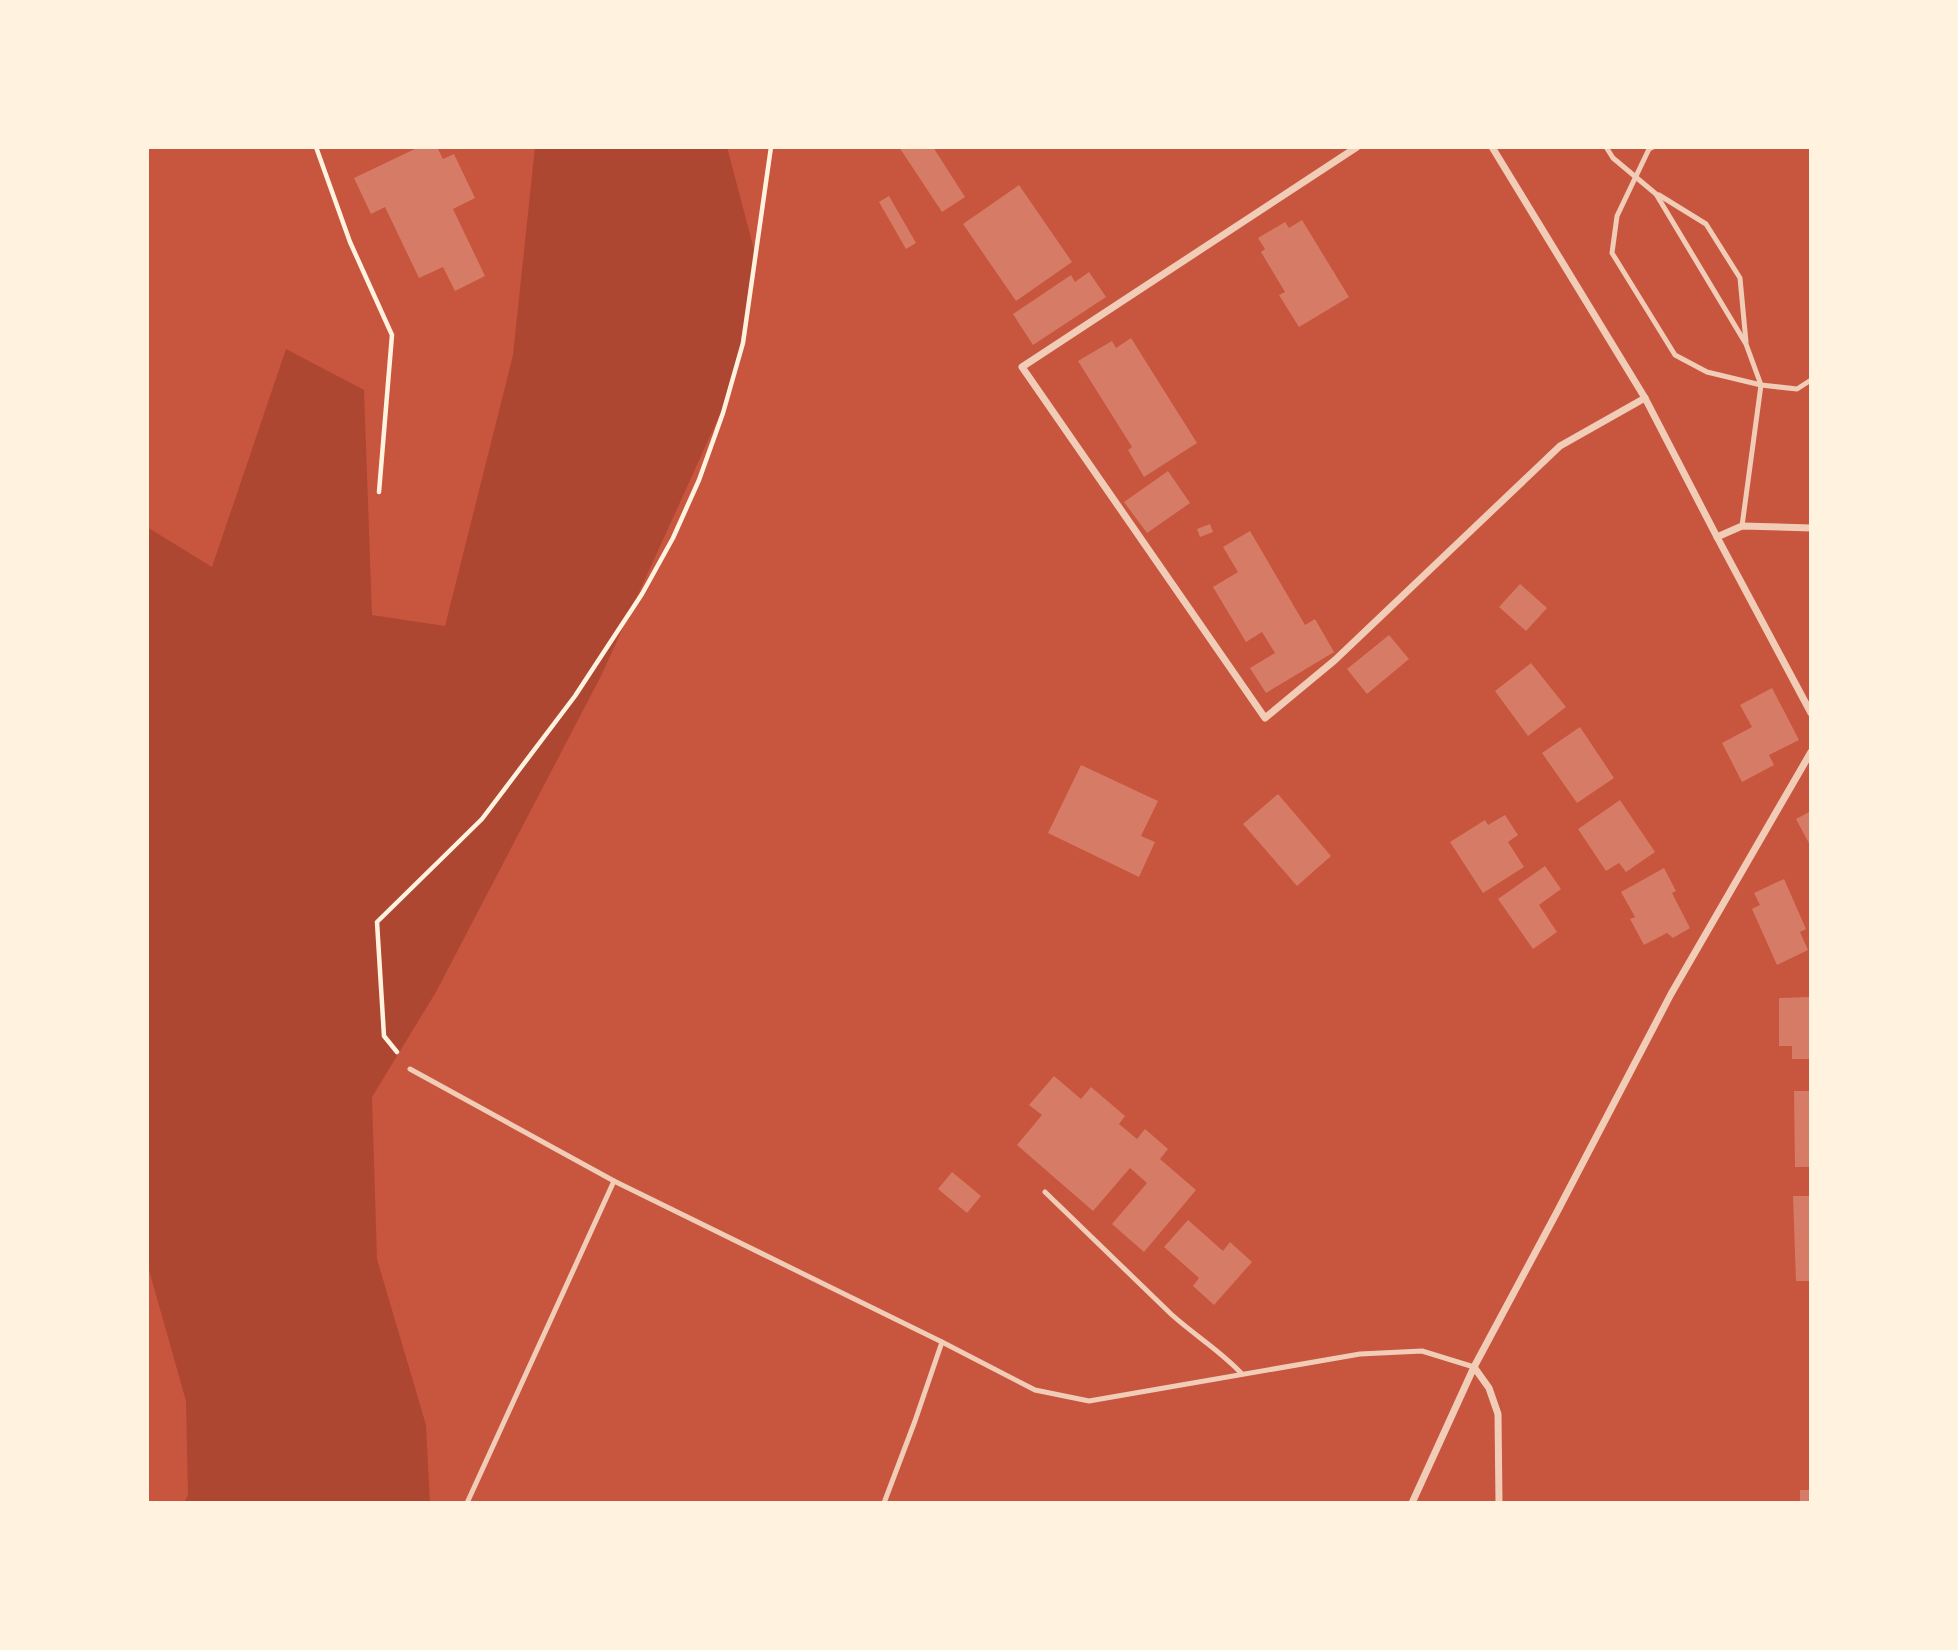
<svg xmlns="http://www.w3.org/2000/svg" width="1958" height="1650" viewBox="0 0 1958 1650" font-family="'Noto Sans',sans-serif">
  <rect width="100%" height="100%" fill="#c8553d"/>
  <!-- green -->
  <path fill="#ae4732" d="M535,147H727L756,257L732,388L601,676L436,992L372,1097L377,1259L426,1425L430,1503H184L188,1495L186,1401L147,1263V527L212,567L286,349L364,390L372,615L445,626L513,355Z"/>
  <!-- building -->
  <g fill="#d67c66">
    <path d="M419,147H437L443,159L454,154L475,198L453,209L485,276L455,291L443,267L419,278L385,207L371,214L354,178Z"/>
    <path d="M899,147H933L965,197L942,212Z"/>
    <path d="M1019,185L1072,262L1016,301L963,224Z"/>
    <path d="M889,196L916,243L906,249L879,202Z"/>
    <path d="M1302,220L1349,297L1299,327L1279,295L1285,292L1261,252L1265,249L1258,238L1285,222L1289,228Z"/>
    <path d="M1089,272L1106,297L1033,345L1013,314L1071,275L1075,282Z"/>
    <path d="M1131,338L1197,443L1144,477L1128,450L1132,447L1078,361L1112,341L1116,348Z"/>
    <path d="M1168,471L1190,503L1147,533L1124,502Z"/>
    <path d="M1210,524L1213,532L1200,537L1197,529Z"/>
    <path d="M1250,531L1305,625L1315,619L1334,652L1266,693L1250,668L1275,653L1262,632L1246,642L1213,587L1238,572L1223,547Z"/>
    <path d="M1520,584L1547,608L1526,631L1499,607Z"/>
    <path d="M1389,635L1409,659L1367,694L1347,669Z"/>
    <path d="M1531,663L1566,707L1528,736L1495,691Z"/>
    <path d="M1772,688L1799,740L1769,755L1774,765L1742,782L1722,743L1752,727L1740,705Z"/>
    <path d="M1580,727L1614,778L1577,803L1542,753Z"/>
    <path d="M1081,765L1158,801L1141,836L1155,842L1139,877L1048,833Z"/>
    <path d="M1278,794L1331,856L1297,886L1243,824Z"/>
    <path d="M1620,800L1655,852L1626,872L1619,863L1606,871L1578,829Z"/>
    <path d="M1811,811V847L1796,819Z"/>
    <path d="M1505,815L1518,835L1508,842L1524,867L1483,893L1450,842L1485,820L1488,825Z"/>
    <path d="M1545,866L1561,889L1539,905L1557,932L1533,949L1498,899Z"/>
    <path d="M1664,868L1676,891L1672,893L1690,928L1673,938L1667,933L1644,945L1630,919L1635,917L1621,892Z"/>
    <path d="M1784,879L1806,929L1800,932L1808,950L1777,965L1752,909L1760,905L1754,893Z"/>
    <path d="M1811,997V1059H1792V1046H1779V998Z"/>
    <path d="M1054,1076L1081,1099L1091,1087L1125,1116L1119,1124L1137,1139L1145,1129L1168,1149L1160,1159L1196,1190L1144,1252L1112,1224L1147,1183L1130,1168L1093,1211L1017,1145L1042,1115L1029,1105Z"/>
    <path d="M1794,1091H1811V1167H1795Z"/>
    <path d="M952,1172L981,1196L967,1213L938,1189Z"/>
    <path d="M1793,1196H1811V1281H1796Z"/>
    <path d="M1188,1220L1223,1251L1230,1242L1252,1262L1214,1305L1193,1286L1199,1278L1164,1247Z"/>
    <rect x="1800" y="1490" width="11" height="13"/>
  </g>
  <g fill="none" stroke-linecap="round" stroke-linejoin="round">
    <!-- path -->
    <g stroke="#fff3e0" stroke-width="4.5">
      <path d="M316,147L350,242L392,335L379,492"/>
      <path d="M397,1052L384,1036L377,922L482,819L575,696L642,594L673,538L699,480L723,413L743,343L771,147"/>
    </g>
    <!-- service -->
    <g stroke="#f1ccb7" stroke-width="5">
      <path d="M1606,147L1613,158L1656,194L1746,344L1761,385L1742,526"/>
      <path d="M1653,147L1649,149L1617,216L1612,253L1675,355L1707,372L1761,385L1797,389L1811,380"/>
      <path d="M1659,195L1706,224L1740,278L1746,342"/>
      <path d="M410,1069L614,1181"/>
      <path d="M1045,1192L1171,1314C1194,1335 1221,1351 1242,1374"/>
      <path d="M467,1503L614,1181L942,1342L1035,1390L1089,1401L1360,1354L1422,1351L1474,1367"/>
      <path d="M884,1503L915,1421L942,1342"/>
    </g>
    <!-- minor -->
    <g stroke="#f1ccb7" stroke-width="7">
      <path d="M1357,147L1022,367L1265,718L1335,660L1560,446L1645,398"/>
      <path d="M1492,147L1645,398L1717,537L1811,713"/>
      <path d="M1717,537L1742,526L1811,528"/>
      <path d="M1474,1367L1489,1388L1498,1414L1499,1503"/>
      <path d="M1412,1503L1474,1367L1557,1212L1671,994L1811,752"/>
    </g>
  </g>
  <!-- border -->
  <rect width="1958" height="1650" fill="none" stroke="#fff3e0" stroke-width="298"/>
</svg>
